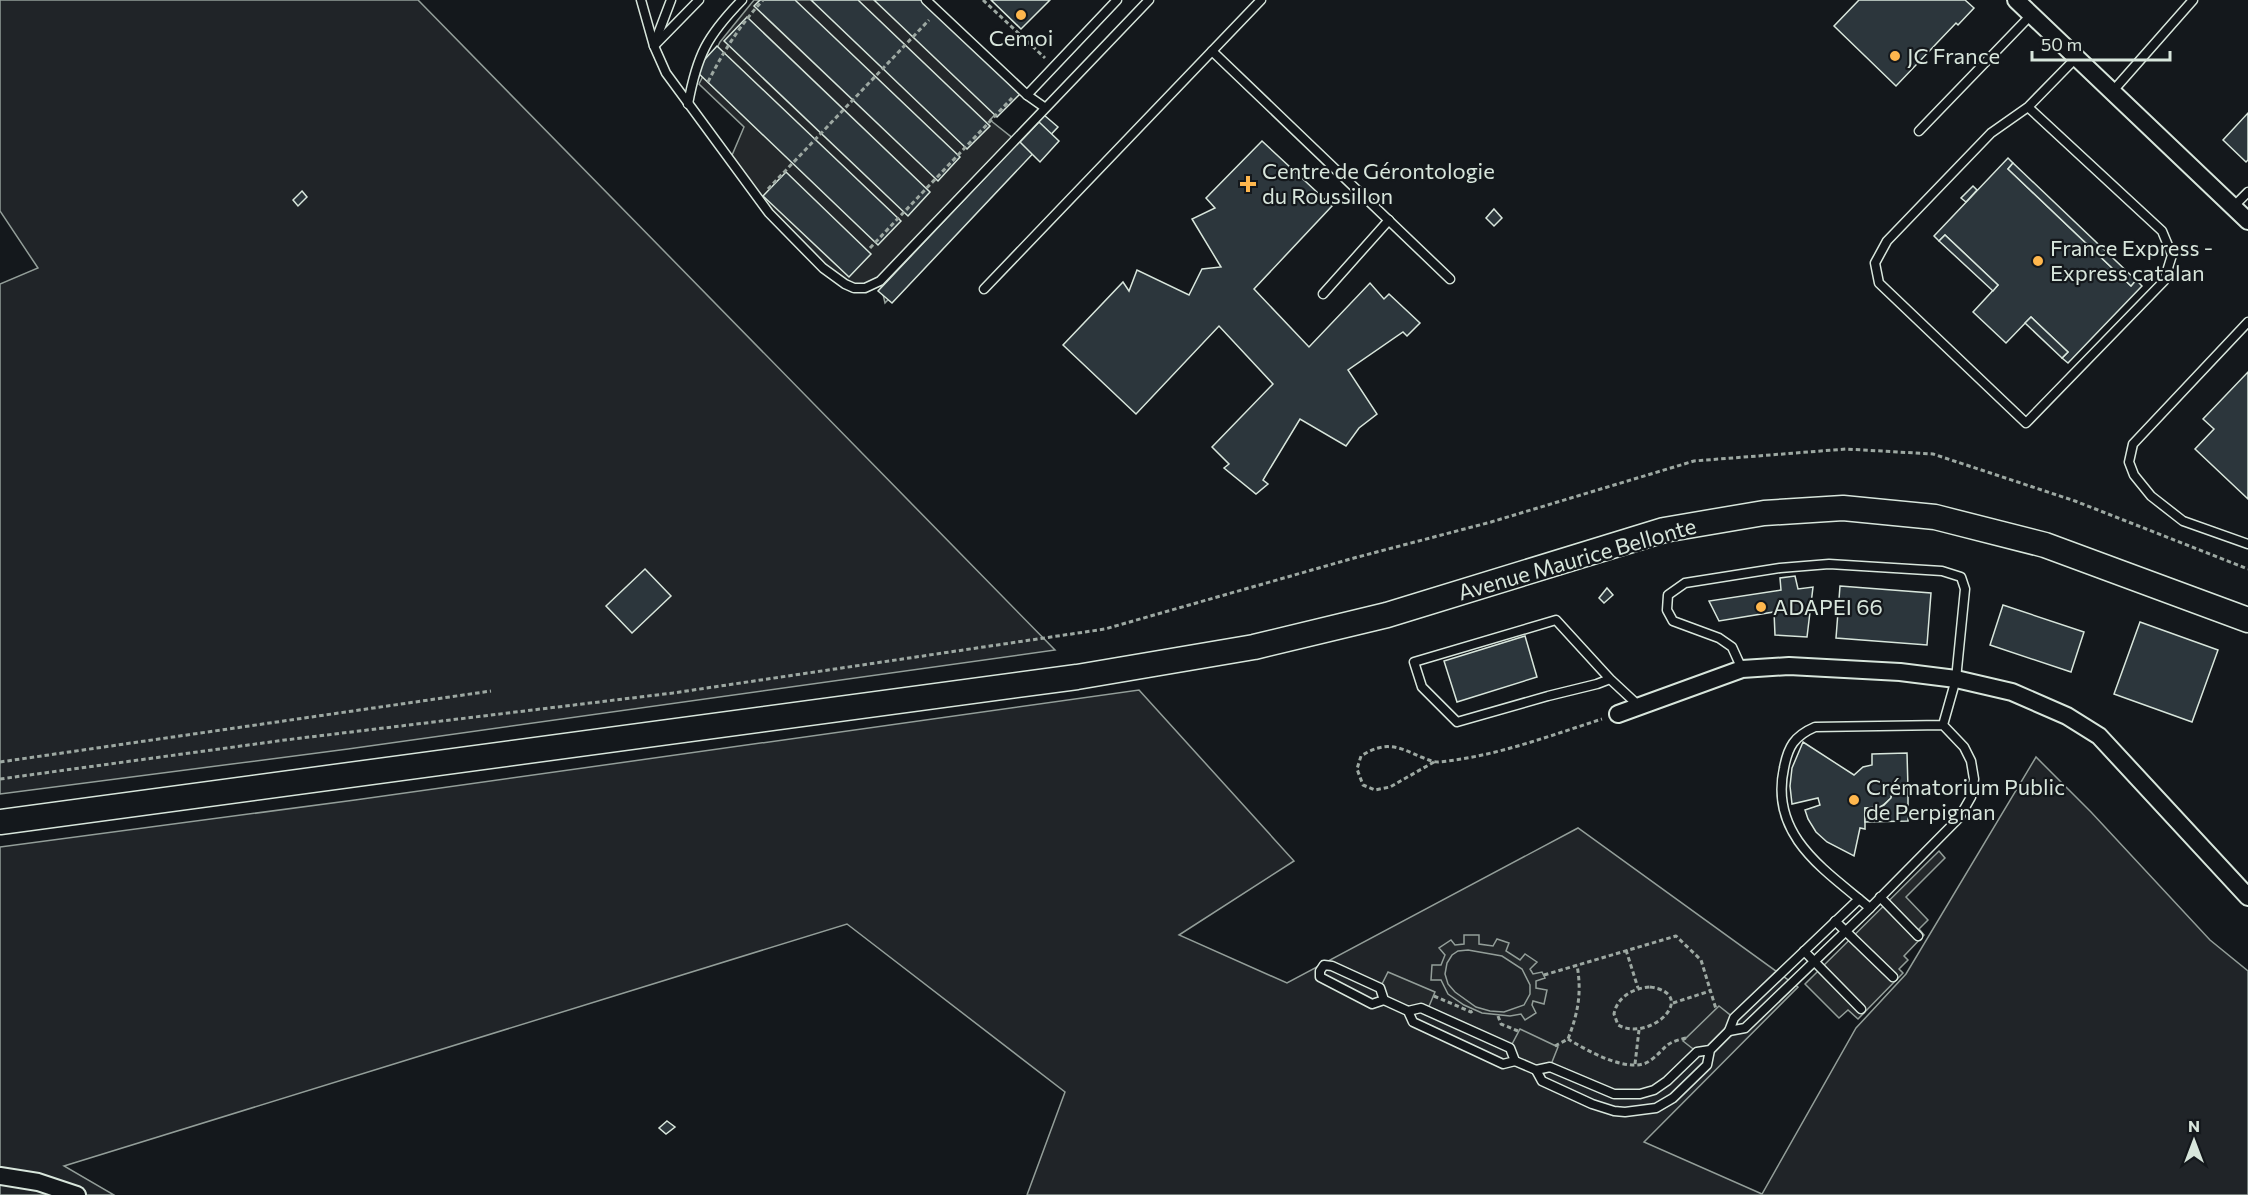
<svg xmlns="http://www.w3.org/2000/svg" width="2248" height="1195" viewBox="0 0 2248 1195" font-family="Commissioner,sans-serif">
  <rect width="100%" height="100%" fill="#14181c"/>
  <!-- green -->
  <g fill="#202428" stroke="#939e99" stroke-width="1.5">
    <path d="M0,0H418L1055,650L348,749L0,794V284L38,268L0,211Z"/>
    <path d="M1139,690L1294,861L1179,935L1287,983L1578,828L1798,987L1644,1142L1762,1194L1856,1028L1906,974L2036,757L2091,812L2210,940L2248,971V1195H1027L1065,1092L847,924L64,1166L114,1195H0V847L355,800Z"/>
  </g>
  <!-- parking -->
  <g fill="#24282b" stroke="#939e99" stroke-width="1.5" fill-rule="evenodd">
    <path d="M754,0H914L1014,95L990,120L1029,151L885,303L880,281L865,288L845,284L769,213L730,160L744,127L699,84L720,42Z"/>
    <path d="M1939,851L1945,858L1906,897L1928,920L1919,929L1924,935L1904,956L1908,960L1899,969L1903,973L1858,1019L1848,1010L1839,1018L1805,984Z"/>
    <path d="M1464,935H1479V944L1493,946L1497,939L1509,943L1506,951L1520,960L1525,954L1537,962L1530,969L1533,974L1542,972L1545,978L1536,981V988L1547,990L1544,1004L1533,1001L1532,1005L1536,1013L1525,1020L1521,1014L1510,1016L1482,1013L1464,1005L1448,994L1441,980H1431L1432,965H1441L1445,955L1439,948L1451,940L1455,945L1464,944ZM1468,950L1502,956L1522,969L1530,985V994L1524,1005L1504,1012L1490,1011L1476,1007L1455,992L1448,984L1445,974L1447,963L1452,955L1458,951Z"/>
    <path d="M1388,972L1435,992L1427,1011H1408L1384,1000L1380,988Z"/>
    <path d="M1719,1006L1734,1018L1710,1050L1697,1052L1683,1041Z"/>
    <path d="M1520,1029L1558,1047L1550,1067L1536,1070L1515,1061L1510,1048Z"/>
  </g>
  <!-- building -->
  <g fill="#2c363c" stroke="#d8e6dc" stroke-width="1.5">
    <path d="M760,0H795L960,157L938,181L754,6Z"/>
    <path d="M811,0H858L990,126L967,149Z"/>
    <path d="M874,0H921L1020,94L997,117Z"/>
    <path d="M991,0H1050L1021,29Z"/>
    <path d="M1859,0H1965L1974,8L1958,25L1956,23L1896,86L1834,26Z"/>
    <path d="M747,17L930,192L908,216L724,41Z"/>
    <path d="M717,46L901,221L878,245L695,70Z"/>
    <path d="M2248,113V160L2246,162L2223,140Z"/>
    <path d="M1044,115L1058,127L892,303L878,291Z"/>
    <path d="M1039,122L1059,141L1040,162L1020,142Z"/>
    <path d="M1262,141L1332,206L1254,289L1309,347L1370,283L1384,299L1389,294L1420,323L1407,336L1403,332L1348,370L1377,414L1359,428L1346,446L1300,419L1263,480L1268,484L1256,494L1224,468L1229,464L1212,447L1273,384L1219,326L1136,414L1063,345L1123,282L1129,291L1137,270L1189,295L1202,269L1221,267L1192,219L1215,208L1206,198Z"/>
    <path d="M2008,158L2013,163L2008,169L2131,286L2136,280L2142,286L2068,363L2062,358L2068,352L2031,317L2006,343L1973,312L1998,285L1945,235L1939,241L1934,236Z"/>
    <path d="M2013,163L2136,280L2131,286L2008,169Z"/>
    <path d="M786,172L871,254L849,277L763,196Z"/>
    <path d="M1973,186L1977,190L1966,202L1961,198Z"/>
    <path d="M302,191L307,197L298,206L293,200Z"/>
    <path d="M1494,209L1502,218L1494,226L1486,218Z"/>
    <path d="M1945,235L1998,285L1993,291L1939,241Z"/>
    <path d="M2031,317L2068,352L2062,358L2025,323Z"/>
    <path d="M2248,372V499L2195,449L2214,429L2203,419Z"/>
    <path d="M645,569L671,596L632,633L606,606Z"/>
    <path d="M1795,576L1798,589L1813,587L1807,637L1775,635L1774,612L1719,621L1709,601L1781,590L1780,578Z"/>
    <path d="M1840,586L1931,593L1927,645L1836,638Z"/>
    <path d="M1607,588L1613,595L1604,603L1599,598Z"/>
    <path d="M2003,605L2084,632L2071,672L1990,645Z"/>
    <path d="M2140,622L2218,650L2192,722L2114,694Z"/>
    <path d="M1525,636L1537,677L1457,702L1444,661Z"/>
    <path d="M1803,742L1854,775L1863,767L1872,765V754L1907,753L1908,788H1893L1891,798L1881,807L1865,808V829L1860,828L1854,856L1827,842L1816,832L1808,819L1805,810L1820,805L1818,798L1792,804L1790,786L1792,768Z"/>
    <path d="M1893,788H1908V821L1865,822V808L1875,809L1884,805L1891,798Z"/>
    <path d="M667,1121L675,1127L666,1134L659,1128Z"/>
  </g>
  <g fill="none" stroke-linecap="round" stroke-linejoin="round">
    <defs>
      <g id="service">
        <path d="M641,0L654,46L666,73L769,213L823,268L845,284L854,288H865L880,281L1149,0"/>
        <path d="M926,0L1027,95L1044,107"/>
        <path d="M655,42L671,0"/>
        <path d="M654,46L699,0"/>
        <path d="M1212,51L1450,279"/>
        <path d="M2112,92L2193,0"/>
        <path d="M1027,95L1117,0"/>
        <path d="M688,104C697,55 707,36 742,0"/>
        <path d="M2028,107L2162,231L2172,255L2164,281L2026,423L1879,283L1875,263L1887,241L1991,133L2028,107L2076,58"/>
        <path d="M1919,131L2031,15"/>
        <path d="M2233,207L2248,192"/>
        <path d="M984,289L1261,0"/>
        <path d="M1323,294L1389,220"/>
        <path d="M2248,322L2133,444L2129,462L2134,475L2151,496L2183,521L2248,544"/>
        <path d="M1742,669L1732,647L1719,638L1673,621L1667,610L1668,595L1685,583L1780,568L1829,564L1942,571L1961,577L1965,589L1956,679L1943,725L1815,727C1794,736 1788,747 1784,768C1769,836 1825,870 1870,908L1959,818L1971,797L1974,779L1971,761L1964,747L1943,725"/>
        <path d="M1610,679L1597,684L1548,696L1457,722L1422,687L1414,662L1556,620L1610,679L1639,706"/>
        <path d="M1880,897L1918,936"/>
        <path d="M1859,899L1734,1018L1729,1031L1745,1028L1870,908"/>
        <path d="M1835,921L1893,977"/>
        <path d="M1804,951L1861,1009"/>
        <path d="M1384,1000L1380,988L1332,966L1324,965L1320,971V977L1372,1004L1384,1000L1408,1011L1413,1022L1503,1064L1515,1061L1510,1048L1421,1008L1408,1011"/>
        <path d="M1710,1050L1697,1052L1667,1081L1654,1090L1640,1094H1614L1550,1067L1536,1070L1542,1081L1592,1104L1614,1111L1625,1112L1656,1108L1673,1098L1707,1065L1710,1050L1729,1031"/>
        <path d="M1515,1061L1536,1070"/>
      </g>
      <g id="minor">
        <path d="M2016,0L2248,221"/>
        <path d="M1618,714L1742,669L1789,666L1900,672L1956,679L2012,692L2067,716L2099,736L2248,897"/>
        <path d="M0,1176L38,1182L77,1195"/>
      </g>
      <path id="secondary" d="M0,822L1077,677L1254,647L1387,615L1664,530L1764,513L1843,508L1935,517L2045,545L2248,620"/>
    </defs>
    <!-- service casing -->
    <use href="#service" stroke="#d8e6dc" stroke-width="11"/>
    <!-- minor casing -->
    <use href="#minor" stroke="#d8e6dc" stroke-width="20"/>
    <!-- secondary casing -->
    <use href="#secondary" stroke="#d8e6dc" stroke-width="27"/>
    <!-- path -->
    <g stroke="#9da8a2" stroke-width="3" stroke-dasharray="4.5 3" stroke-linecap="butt">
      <path d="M983,0L1045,58"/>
      <path d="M708,82C723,52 740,25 763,0"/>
      <path d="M768,189L929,20"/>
      <path d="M870,248L1012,98"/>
      <path d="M0,762L491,691"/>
      <path d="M1434,762L1390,787L1375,790L1363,785L1357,769L1361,756C1385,741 1397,746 1421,757C1427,759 1432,762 1438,762C1494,757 1549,736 1602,719"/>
      <path d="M0,779L285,740L673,693L1105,629L1354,558L1491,522L1694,461L1846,449L1933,454L2075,501L2248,569"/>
      <path d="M1626,950L1638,988"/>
      <path d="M1544,975L1676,936L1701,960L1716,1009"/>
      <path d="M1650,987C1700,994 1651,1043 1618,1025L1614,1014C1617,997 1633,988 1650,987Z"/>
      <path d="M1434,996L1471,1012L1474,1010"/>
      <path d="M1673,1003L1710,991"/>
      <path d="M1498,1016L1501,1024L1518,1031"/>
      <path d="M1568,1039C1586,1050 1631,1076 1651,1060C1667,1048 1663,1043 1686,1038"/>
      <path d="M1555,1046L1568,1039C1578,1013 1582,993 1577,965"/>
      <path d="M1635,1064L1639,1030"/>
    </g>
    <!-- service -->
    <use href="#service" stroke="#14181c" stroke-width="8"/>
    <!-- minor -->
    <use href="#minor" stroke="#14181c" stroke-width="16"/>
    <!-- secondary -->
    <use href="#secondary" stroke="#14181c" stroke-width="24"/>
  </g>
  <!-- markers -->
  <g fill="#ffb74d" stroke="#14181c" stroke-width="2">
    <circle cx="1021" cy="15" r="6"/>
    <circle cx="1895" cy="56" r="6"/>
    <path d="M1245 175h6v6h6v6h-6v6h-6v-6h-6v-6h6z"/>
    <circle cx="2038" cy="261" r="6"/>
    <circle cx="1761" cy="607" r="6"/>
    <circle cx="1854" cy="800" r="6"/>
  </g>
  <g text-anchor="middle" stroke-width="4.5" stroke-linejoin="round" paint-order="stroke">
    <!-- poi labels -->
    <g font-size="22" fill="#d8e6dc" stroke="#14181c" text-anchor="start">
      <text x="1021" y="46" text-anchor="middle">Cemoi</text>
      <text x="1907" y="64">JC France</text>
      <text x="1262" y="179">Centre de Gérontologie<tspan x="1262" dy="25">du Roussillon</tspan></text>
      <text x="2050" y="256">France Express -<tspan x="2050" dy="25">Express catalan</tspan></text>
      <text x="1773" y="615">ADAPEI 66</text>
      <text x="1866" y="795">Crématorium Public<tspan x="1866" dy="25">de Perpignan</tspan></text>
    </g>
    <!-- street labels -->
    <g font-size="22" fill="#d8e6dc" stroke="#14181c">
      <text transform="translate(1577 559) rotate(-16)" y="8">Avenue Maurice Bellonte</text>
    </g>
  </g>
  <!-- north arrow -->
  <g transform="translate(2194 1141)" stroke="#14181c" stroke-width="4.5" paint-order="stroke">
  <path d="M0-4.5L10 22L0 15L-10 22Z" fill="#d8e6dc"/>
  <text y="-9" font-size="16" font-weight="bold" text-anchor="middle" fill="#d8e6dc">N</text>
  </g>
  <!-- scale -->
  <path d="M2032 51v9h138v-9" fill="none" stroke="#d8e6dc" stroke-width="3"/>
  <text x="2041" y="51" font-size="18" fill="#d8e6dc" stroke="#14181c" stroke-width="4.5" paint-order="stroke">50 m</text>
</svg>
